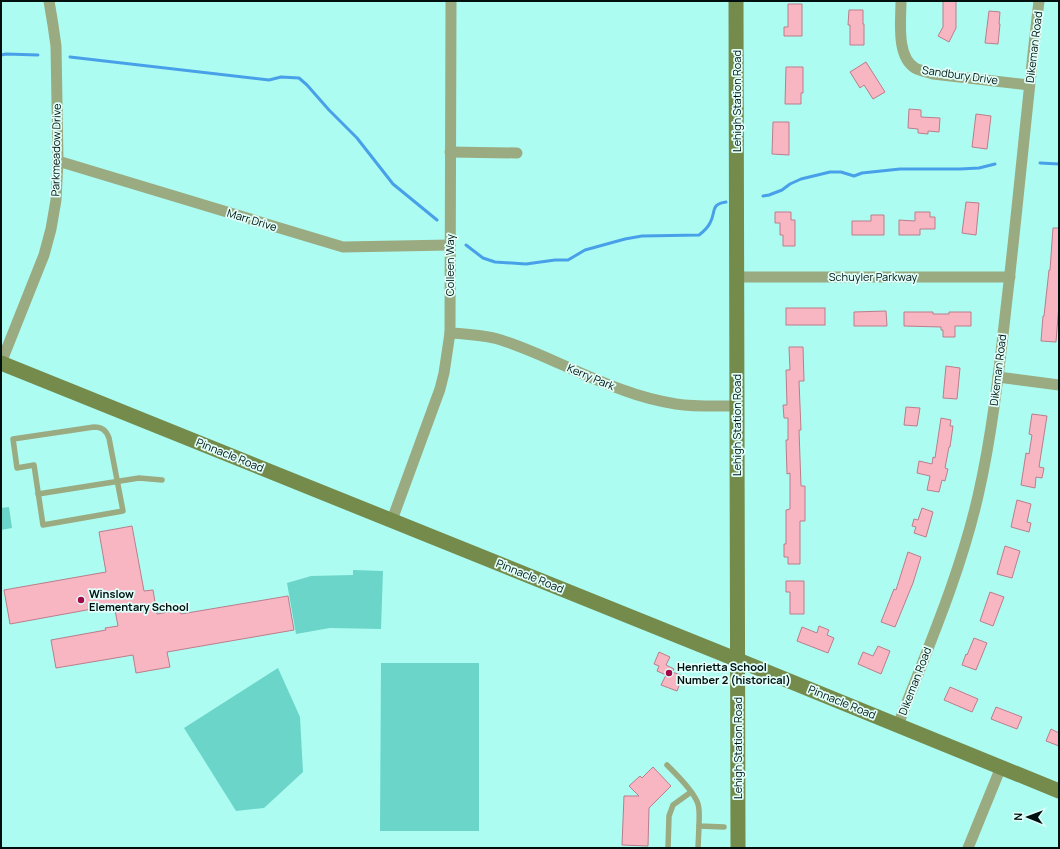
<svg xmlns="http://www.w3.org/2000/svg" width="1060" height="849" viewBox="0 0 1060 849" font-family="Manrope,sans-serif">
  <rect width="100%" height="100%" fill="#adfcf2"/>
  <!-- green -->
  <g fill="#6bd5c9">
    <path d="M9,507L12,528L1,530V508Z"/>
    <path d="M353,570L383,571L381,629L330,628L296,634L287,583L311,576L353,575Z"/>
    <path d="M381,663H479V831H380Z"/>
    <path d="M278,668L300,717L303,772L264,808L236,811L184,728Z"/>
  </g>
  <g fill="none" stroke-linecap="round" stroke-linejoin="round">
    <!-- stream -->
    <g stroke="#48a1e8" stroke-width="3">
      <path d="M1,55L6,54L38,55"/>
      <path d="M70,57L269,80L281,77L299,78L307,85L329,110L357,138L393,184L437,220"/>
      <path d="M1040,163L1059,164"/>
      <path d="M763,196L769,195L782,190L790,184L801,179L830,172H841L854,176L862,173L900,169H960L979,168L995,164"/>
      <path d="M466,245L483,258L495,262L526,264L555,260H568L585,250L625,239L642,236L699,235C703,232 708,227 710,223C716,213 710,204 726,202"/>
    </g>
  </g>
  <!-- building -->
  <g fill="#f8b6c3" stroke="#bb7d8a">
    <path d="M943,1H956V28L949,42L938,36L943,27Z"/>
    <path d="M788,4H802V36H784V27H788Z"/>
    <path d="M849,10H863V24H864V45H850V25H848Z"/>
    <path d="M989,11L1000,12L999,24H1000L998,44L985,43Z"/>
    <path d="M866,62L885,92L873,99L864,85L860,88L850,72Z"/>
    <path d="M786,67H803V93H801V104H785Z"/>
    <path d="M909,109L921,110V117L940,118L939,132L928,131V134L918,133V129L908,128Z"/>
    <path d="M976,114L991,116L987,149L972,147Z"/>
    <path d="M773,122H789V155L772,154Z"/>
    <path d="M966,202L979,203L976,235L962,233Z"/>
    <path d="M775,212H791V220H795V246H783V235H780V223H775Z"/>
    <path d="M915,212H930V217H935V229H920V235H899V220L915,221Z"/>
    <path d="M871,215H884V235H852V221H871Z"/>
    <path d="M1053,228H1059V304L1056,342L1041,341L1043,316H1044L1049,270H1050Z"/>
    <rect x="786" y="308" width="39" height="17"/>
    <path d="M886,311L887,326H854V312Z"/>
    <path d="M904,312H933V314H949V312H971V326H955V337H943V330H941V327L904,326Z"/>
    <path d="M789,347H803L804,381H799L801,430H799L801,486H805V521H800V564H788V557H784V544H786V510L790,509V473L787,474L786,440H788V418H784L783,405H787L786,370H790Z"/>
    <path d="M946,366L960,368L957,399L943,398Z"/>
    <path d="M906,407L920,408L917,426L904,425Z"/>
    <path d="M1032,414L1047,416L1039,467L1044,468L1042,478L1036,477L1035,488L1021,485L1026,453L1029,454L1032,435L1029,434Z"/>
    <path d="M941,418L951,420L950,426H953L950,447H949L945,468L948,469L945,481L942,480L939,492L927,490L930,476L917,473L919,461L932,464L933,457L935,458Z"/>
    <path d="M1017,500L1031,504L1027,522L1031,523L1029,532L1011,527Z"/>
    <path d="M922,508L933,512L926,537L914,533L916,527L912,526L914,519L918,520Z"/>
    <path d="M132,526L144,591L153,590L157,614L180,610L181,614L288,596L294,630L167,652L170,667L136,673L133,655L56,668L51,640L106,630L105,628L118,626L114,605L10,624L4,590L106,572L99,532Z"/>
    <path d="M1005,546L1020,551L1012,578L997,574Z"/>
    <path d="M908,552L921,557L913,583L895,627L881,622L894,589L896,590Z"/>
    <path d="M786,581H804V614H790V592H786Z"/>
    <path d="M990,592L1004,597L993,626L980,621Z"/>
    <path d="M819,626L829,630L827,635L834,638L828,653L797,641L802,627L817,633Z"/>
    <path d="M974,638L987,643L976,670L962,665L966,654L967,655Z"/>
    <path d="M878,646L890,651L881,674L858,664L863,652L873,656Z"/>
    <path d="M659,652L670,657L666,665L674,669L672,672L683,676L677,691L661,685L666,675L657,671L659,666L654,664Z"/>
    <path d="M950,687L978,699L972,712L944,700Z"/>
    <path d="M996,707L1022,717L1017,729L991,719Z"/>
    <path d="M1051,729L1059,733V746L1046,741Z"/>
    <path d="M653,767L671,786L649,808L648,846L622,845L624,796H639L629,786L640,776L642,778Z"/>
  </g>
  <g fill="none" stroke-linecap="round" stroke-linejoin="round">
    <!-- lane -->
    <g stroke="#9aab81" stroke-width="5.5">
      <path d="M94,427C102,427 106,430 109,438L123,511L43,525L34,465L17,468L13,439Z"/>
      <path d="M38,494L139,478L162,480"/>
      <path d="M667,765C676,774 694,791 698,804C700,811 699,818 699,826L724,827"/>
      <path d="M668,848L669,816L673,805L691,792"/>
      <path d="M698,848L699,826"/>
    </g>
    <!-- street -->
    <g stroke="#9aab81" stroke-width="11">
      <path d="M901,1C901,21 896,56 915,68C921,71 927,72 933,74L1029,85"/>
      <path d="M450,152L517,153"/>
      <path d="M58,161L343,247L450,245"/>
      <path d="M737,277H1010"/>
      <path d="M450,333C467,334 485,335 501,340C543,353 581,376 623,390C639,396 658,401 676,404C696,407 716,406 737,406"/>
      <path d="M1,363L44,255L51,229L56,200L58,161L56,46L53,25L49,1"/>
      <path d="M998,377L1059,385"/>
      <path d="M392,520L440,389L444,373L450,333L451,1"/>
      <path d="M898,725C927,650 960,575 978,496C992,435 999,371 1006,308C1018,206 1027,103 1039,1"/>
      <path d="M968,848L1001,767"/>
    </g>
    <!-- secondary -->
    <g stroke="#748b4c" stroke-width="15">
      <path d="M736,1L738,848"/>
      <path d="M1,363L723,654L1059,791"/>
    </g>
  </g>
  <!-- markers -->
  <g fill="#a10849" stroke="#e1fffa" stroke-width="1.5">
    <circle cx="81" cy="600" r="4"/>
    <circle cx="669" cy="673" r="4"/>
  </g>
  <g text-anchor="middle" stroke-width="3.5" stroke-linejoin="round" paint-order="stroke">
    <!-- street labels -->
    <g font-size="11" fill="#00100e" stroke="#e1fffa">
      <text transform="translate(1034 47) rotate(-83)" y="4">Dikeman Road</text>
      <text transform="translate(960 75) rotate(8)" y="4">Sandbury Drive</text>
      <text transform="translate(737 101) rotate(-90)" y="4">Lehigh Station Road</text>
      <text transform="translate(56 150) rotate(-89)" y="4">Parkmeadow Drive</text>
      <text transform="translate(252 220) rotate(17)" y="4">Marr Drive</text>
      <text transform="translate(450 265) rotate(-90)" y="4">Colleen Way</text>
      <text x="873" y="281">Schuyler Parkway</text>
      <text transform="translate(998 370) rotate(-83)" y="4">Dikeman Road</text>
      <text transform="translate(591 377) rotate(23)" y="4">Kerry Park</text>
      <text transform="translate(737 425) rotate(-90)" y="4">Lehigh Station Road</text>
      <text transform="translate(230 455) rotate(22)" y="4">Pinnacle Road</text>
      <text transform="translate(530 576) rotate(22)" y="4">Pinnacle Road</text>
      <text transform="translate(915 681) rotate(-69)" y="4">Dikeman Road</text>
      <text transform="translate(842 702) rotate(22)" y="4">Pinnacle Road</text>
      <text transform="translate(738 748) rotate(-90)" y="4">Lehigh Station Road</text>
    </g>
    <!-- poi labels -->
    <g font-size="11" font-weight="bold" fill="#00100e" stroke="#e1fffa" text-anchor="start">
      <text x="89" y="598">Winslow<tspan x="89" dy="13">Elementary School</tspan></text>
      <text x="677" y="671">Henrietta School<tspan x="677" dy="13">Number 2 (historical)</tspan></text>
    </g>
  </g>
  <!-- border -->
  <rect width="1060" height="849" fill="none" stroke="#00100e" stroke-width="4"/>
  <!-- north arrow -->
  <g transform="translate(1028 817) rotate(271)" stroke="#e1fffa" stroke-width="3" paint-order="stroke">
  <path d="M0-3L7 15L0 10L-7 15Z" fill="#00100e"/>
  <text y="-6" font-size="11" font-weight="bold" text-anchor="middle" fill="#00100e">N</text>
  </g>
</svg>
